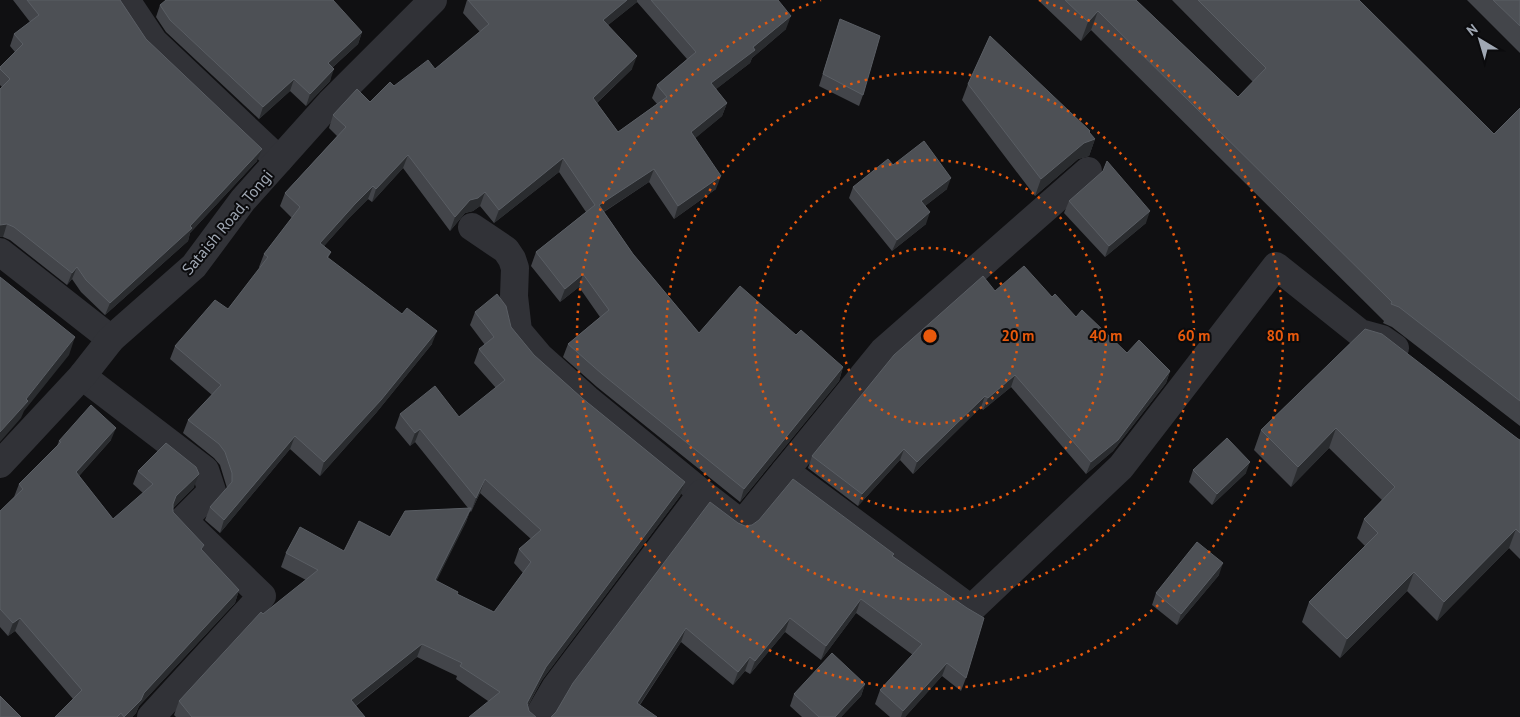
<svg xmlns="http://www.w3.org/2000/svg" width="1520" height="717" viewBox="0 0 1520 717" font-family="'PT Sans',sans-serif">
  <rect width="100%" height="100%" fill="#101012"/>
  <g fill="none" stroke-linecap="round" stroke-linejoin="round">
    <!-- minor -->
    <g stroke="#313237" stroke-width="28">
      <path d="M126,0L154,42L279,160"/>
      <path d="M472,227L506,250L512,259L515,268L514,296L518,331L540,357L587,399L702,493"/>
      <path d="M0,252L111,339"/>
      <path d="M82,376L205,470L212,491L183,520L262,596L151,717"/>
      <path d="M785,471L971,609L1121,467L1276,266L1360,333L1382,339L1395,348"/>
      <path d="M538,717L555,688L702,493L742,524L883,351L1088,171"/>
    </g>
    <!-- tertiary -->
    <path stroke="#313237" stroke-width="28" d="M0,464L82,376L111,339L194,266L243,200L330,103L433,0"/>
  </g>
  <!-- wall -->
  <g fill="#43454a" fill-rule="evenodd">
    <path d="M13,0H120L146,39L257,161L190,233L188,241L105,315L81,292L72,279L67,285L10,240L3,237H0V89L2,87L0,85V67L15,52L10,46L14,34L30,22Z"/>
    <path d="M467,0H778L786,29L752,58L750,63L716,89L727,103L722,116L695,138L716,189L674,219L649,182L604,212L633,254L699,333L796,335L843,367L839,381L740,502L597,387L563,357L568,344L600,317L579,287L560,302L531,266L536,252L586,212L559,172L494,223L480,206L473,211L465,213L450,231L403,168L372,202L368,199L350,217L324,246L331,252L328,258L432,344L376,413L320,476L290,449L220,533L205,520L210,507L227,488L220,465L214,458L183,433L188,420L212,395L170,359L175,346L228,309L260,268L259,267L264,254L292,218L280,206L285,193L337,136L329,128L333,115L370,102L394,86L435,69L480,32L463,13ZM637,2L687,59L657,85L652,98L657,104L618,132L597,103L632,69L608,25Z"/>
    <path d="M1038,0H1136L1238,97L1253,82L1172,0H1359L1494,134L1520,108V426L1392,327L1383,323L1384,321L1091,30L1081,41Z"/>
    <path d="M1467,0H1520V53Z"/>
    <path d="M160,5L362,32L358,44L333,67L330,81L306,106L290,91L259,119L166,32L156,17Z"/>
    <path d="M840,19L863,95L859,106L819,86Z"/>
    <path d="M968,84L1089,133L1095,139L1089,156L1078,159L1035,196L962,100Z"/>
    <path d="M893,165L947,189L925,206L926,224L892,251L849,198L853,187Z"/>
    <path d="M1069,201L1146,223L1105,257L1064,213Z"/>
    <path d="M995,291L1052,297L1076,317L1127,353L1170,371L1166,383L1113,451L1086,474L1011,387L983,410L981,407L913,474L900,460L858,506L808,468L812,456Z"/>
    <path d="M475,312L511,327L534,355L582,398L685,482L680,496L542,680L528,706L488,701L456,679L457,676L417,657L356,706L365,717H176L174,715L179,701L263,614L306,580L281,567L286,553L344,551L390,537L468,508L415,442L410,446L395,428L400,414L459,417L496,388L474,363L479,349L485,345L470,325ZM480,493L531,539L519,549L514,563L523,573L494,612L457,594L436,581L466,522L470,511L471,512Z"/>
    <path d="M1365,329L1520,440V559L1509,548L1437,621L1407,591L1340,658L1302,622L1309,602L1365,546L1357,538L1364,519L1382,500L1329,448L1291,487L1254,450L1261,430Z"/>
    <path d="M111,440L79,476L113,519L143,493L133,484L138,471L194,487L173,508V512L202,550L239,590L235,603L139,706L136,713L132,717H55L73,699L15,631L8,636L0,627V511L14,497L19,484L57,446L59,441Z"/>
    <path d="M1193,470L1246,473L1212,505L1189,482Z"/>
    <path d="M738,523L745,526L893,556L966,678L961,691L942,676L905,717H890L875,704L880,690L913,655L856,613L821,660L785,632L750,674L745,671L733,685L681,642L640,705L556,712Z"/>
    <path d="M1219,575L1177,625L1152,605L1156,593Z"/>
    <path d="M865,684L861,696L841,717H802L790,706L794,694Z"/>
  </g>
  <!-- shaded-wall -->
  <g fill="#2a2c2f">
    <path d="M627,0H637V2L598,33L603,20Z"/>
    <path d="M1098,11L1091,30L1081,41L1088,22Z"/>
    <path d="M791,16L786,29L752,58L750,63L706,97L711,83Z"/>
    <path d="M362,32L358,44L324,75L328,63Z"/>
    <path d="M637,56L632,69L588,111L593,98Z"/>
    <path d="M334,69L330,81L306,106L310,94Z"/>
    <path d="M294,79L290,91L259,119L263,107Z"/>
    <path d="M727,103L722,116L686,146L691,132Z"/>
    <path d="M1090,131L1086,142L1095,139L1089,156L1078,159L1035,196L1041,179Z"/>
    <path d="M262,149L257,161L190,233L188,241L105,315L110,303L190,226Z"/>
    <path d="M408,155L403,168L372,202L376,189Z"/>
    <path d="M563,158L559,172L494,223L499,210Z"/>
    <path d="M654,169L649,182L594,218L599,205Z"/>
    <path d="M721,176L716,189L674,219L678,206Z"/>
    <path d="M951,178L947,189L917,212L921,201Z"/>
    <path d="M373,186L368,199L350,217L315,256L320,243L355,204Z"/>
    <path d="M485,192L480,206L473,211L465,213L450,231L455,217L470,200Z"/>
    <path d="M1150,211L1146,223L1105,257L1109,246Z"/>
    <path d="M930,212L926,224L892,251L897,240Z"/>
    <path d="M7,224L3,237H0V225Z"/>
    <path d="M77,267L72,279L67,285L72,273Z"/>
    <path d="M583,274L579,287L560,302L565,289Z"/>
    <path d="M437,331L432,344L376,413L320,476L324,462Z"/>
    <path d="M75,337L69,355L24,411L21,418L0,442V432Z"/>
    <path d="M843,367L839,381L740,502L744,489Z"/>
    <path d="M1170,371L1166,383L1113,451L1086,474L1091,462Z"/>
    <path d="M1015,375L1011,387L983,410L988,398Z"/>
    <path d="M985,396L981,407L913,474L917,462Z"/>
    <path d="M116,428L111,440L71,485L76,472Z"/>
    <path d="M1336,428L1329,448L1291,487L1298,467Z"/>
    <path d="M420,429L415,442L410,446L415,433Z"/>
    <path d="M295,436L290,449L220,533L224,520Z"/>
    <path d="M904,449L900,460L858,506L862,494Z"/>
    <path d="M1250,462L1246,473L1212,505L1217,494Z"/>
    <path d="M199,474L194,487L172,509L173,504L176,496Z"/>
    <path d="M485,479L480,493L471,512L476,498Z"/>
    <path d="M685,482L680,496L542,680L522,716L527,703L546,667Z"/>
    <path d="M471,508L466,522L430,594L435,580Z"/>
    <path d="M1516,529L1509,548L1437,621L1444,602Z"/>
    <path d="M1223,563L1219,575L1177,625L1181,614Z"/>
    <path d="M1414,572L1407,591L1340,658L1347,639Z"/>
    <path d="M239,590L235,603L139,706L136,713L132,717H124L144,693Z"/>
    <path d="M861,599L856,613L821,660L826,646Z"/>
    <path d="M20,618L15,631L8,636L13,623Z"/>
    <path d="M790,618L785,632L750,674L755,661Z"/>
    <path d="M686,628L681,642L632,716L637,703Z"/>
    <path d="M422,644L417,657L346,713L351,700Z"/>
    <path d="M750,657L745,671L733,685L738,672Z"/>
    <path d="M947,663L942,676L905,717H901L903,711Z"/>
    <path d="M865,684L861,696L841,717H835Z"/>
  </g>
  <!-- building -->
  <g fill="#4d5055" stroke="#5a5e64">
    <path d="M27,0H120L146,39L262,149L190,226L192,228L110,303L86,280L77,267L72,273L14,227L7,224L0,225V89L10,79L0,69V67L23,44L14,34L39,15Z"/>
    <path d="M166,0H333L362,32L328,63L334,69L310,94L294,79L263,107L170,20L160,5Z"/>
    <path d="M468,0H627L603,20L637,56L593,98L618,132L667,97L657,85L696,52L651,0H778L791,16L753,47L755,50L711,83L727,103L691,132L721,176L678,206L654,169L599,205L633,254L699,333L740,286L796,335L801,330L843,367L744,489L602,374L568,344L609,310L583,274L565,289L536,252L595,205L563,158L499,210L485,192L478,198L470,200L455,217L408,155L376,189L373,186L355,204L320,243L331,252L327,257L402,314L407,308L437,331L381,400L324,462L295,436L224,520L210,507L232,482V473L225,452L219,444L188,420L221,385L175,346L215,300L228,309L268,257L264,254L300,207L285,193L346,127L333,115L357,89L370,102L390,82L394,86L428,60L435,69L489,24Z"/>
    <path d="M1065,0H1136L1238,97L1266,68L1198,0H1359L1494,134L1520,108V401L1399,307L1391,304L1392,302L1098,11L1088,22Z"/>
    <path d="M1493,0H1520V26Z"/>
    <path d="M840,19L880,36L863,95L823,74Z"/>
    <path d="M990,36L1090,131L1089,132L1095,139L1084,143L1041,179L968,84Z"/>
    <path d="M924,141L951,178L921,201L930,212L897,240L853,187L888,159L893,165Z"/>
    <path d="M1107,161L1150,211L1109,246L1069,201L1103,171Z"/>
    <path d="M1024,266L1052,297L1055,294L1076,317L1082,310L1127,353L1139,340L1170,371L1118,440L1091,462L1015,375L988,398L985,396L917,462L904,449L862,494L812,456L894,355L983,276L995,291Z"/>
    <path d="M0,277L75,337L26,399L28,401L0,432Z"/>
    <path d="M497,294L506,306L511,327L534,355L582,398L685,482L546,667L527,703L529,711L536,717H469L500,692L460,666L462,663L422,644L351,700L365,717H192L179,701L261,612L263,614L318,570L286,553L300,527L344,551L359,521L390,537L405,511L471,508L435,580L458,592L457,594L494,612L531,562L519,549L541,530L485,479L476,498L420,429L415,433L400,414L435,386L459,417L505,380L479,349L494,337L475,312Z"/>
    <path d="M1365,329L1382,334L1518,439L1520,440V533L1516,529L1444,602L1414,572L1347,639L1309,602L1378,533L1364,519L1395,487L1336,428L1298,467L1261,430Z"/>
    <path d="M91,405L116,428L76,472L113,519L153,484L138,471L166,443L196,467L199,474L176,496L173,504V512L204,545L201,549L239,590L144,693L141,700L124,717L121,713L117,717H55L82,690L20,618L13,623L0,609V511L23,489L19,484L61,442L59,441Z"/>
    <path d="M1227,438L1250,462L1217,494L1193,470Z"/>
    <path d="M793,479L894,554L892,556L967,608L984,618L966,678L947,663L903,711L880,690L922,644L861,599L826,646L790,618L755,661L750,657L738,672L686,628L637,703L657,717H551L556,712L573,683L710,502L738,523L745,526L752,525L759,520Z"/>
    <path d="M1197,542L1223,563L1181,614L1156,593Z"/>
    <path d="M832,653L865,684L835,717H819L794,694Z"/>
    <path d="M0,696L21,717H0Z"/>
  </g>
  <!-- distance rings -->
  <g fill="none" stroke="#e8590c" stroke-width="2.5" stroke-dasharray="2.5 5">
    <circle cx="930" cy="336" r="88"/>
    <circle cx="930" cy="336" r="176"/>
    <circle cx="930" cy="336" r="264"/>
    <path d="M1039 0A353 353 0 1 1 821 0"/>
  </g>
  <g text-anchor="middle" stroke-width="4" stroke-linejoin="round" paint-order="stroke">
    <!-- street labels -->
    <g font-size="16" fill="#a0a8b4" stroke="#0b0b0d">
      <text transform="translate(227 222) rotate(-50)" y="6">Sataish Road, Tongi</text>
    </g>
  </g>
  <circle cx="930" cy="336" r="8" fill="#e8590c" stroke="#0b0b0d" stroke-width="2.5"/>
  <g font-size="15" text-anchor="middle" font-weight="bold" fill="#e8590c" stroke="#0b0b0d" stroke-width="4" stroke-linejoin="round" paint-order="stroke">
    <text x="1018" y="341">20 m</text>
    <text x="1106" y="341">40 m</text>
    <text x="1194" y="341">60 m</text>
    <text x="1283" y="341">80 m</text>
  </g>
  <!-- north arrow -->
  <g transform="translate(1480 40) rotate(322)" stroke="#0b0b0d" stroke-width="4" paint-order="stroke">
  <path d="M0-4L9 19L0 12L-9 19Z" fill="#a0a8b4"/>
  <text y="-8" font-size="14" font-weight="bold" text-anchor="middle" fill="#a0a8b4">N</text>
  </g>
</svg>
